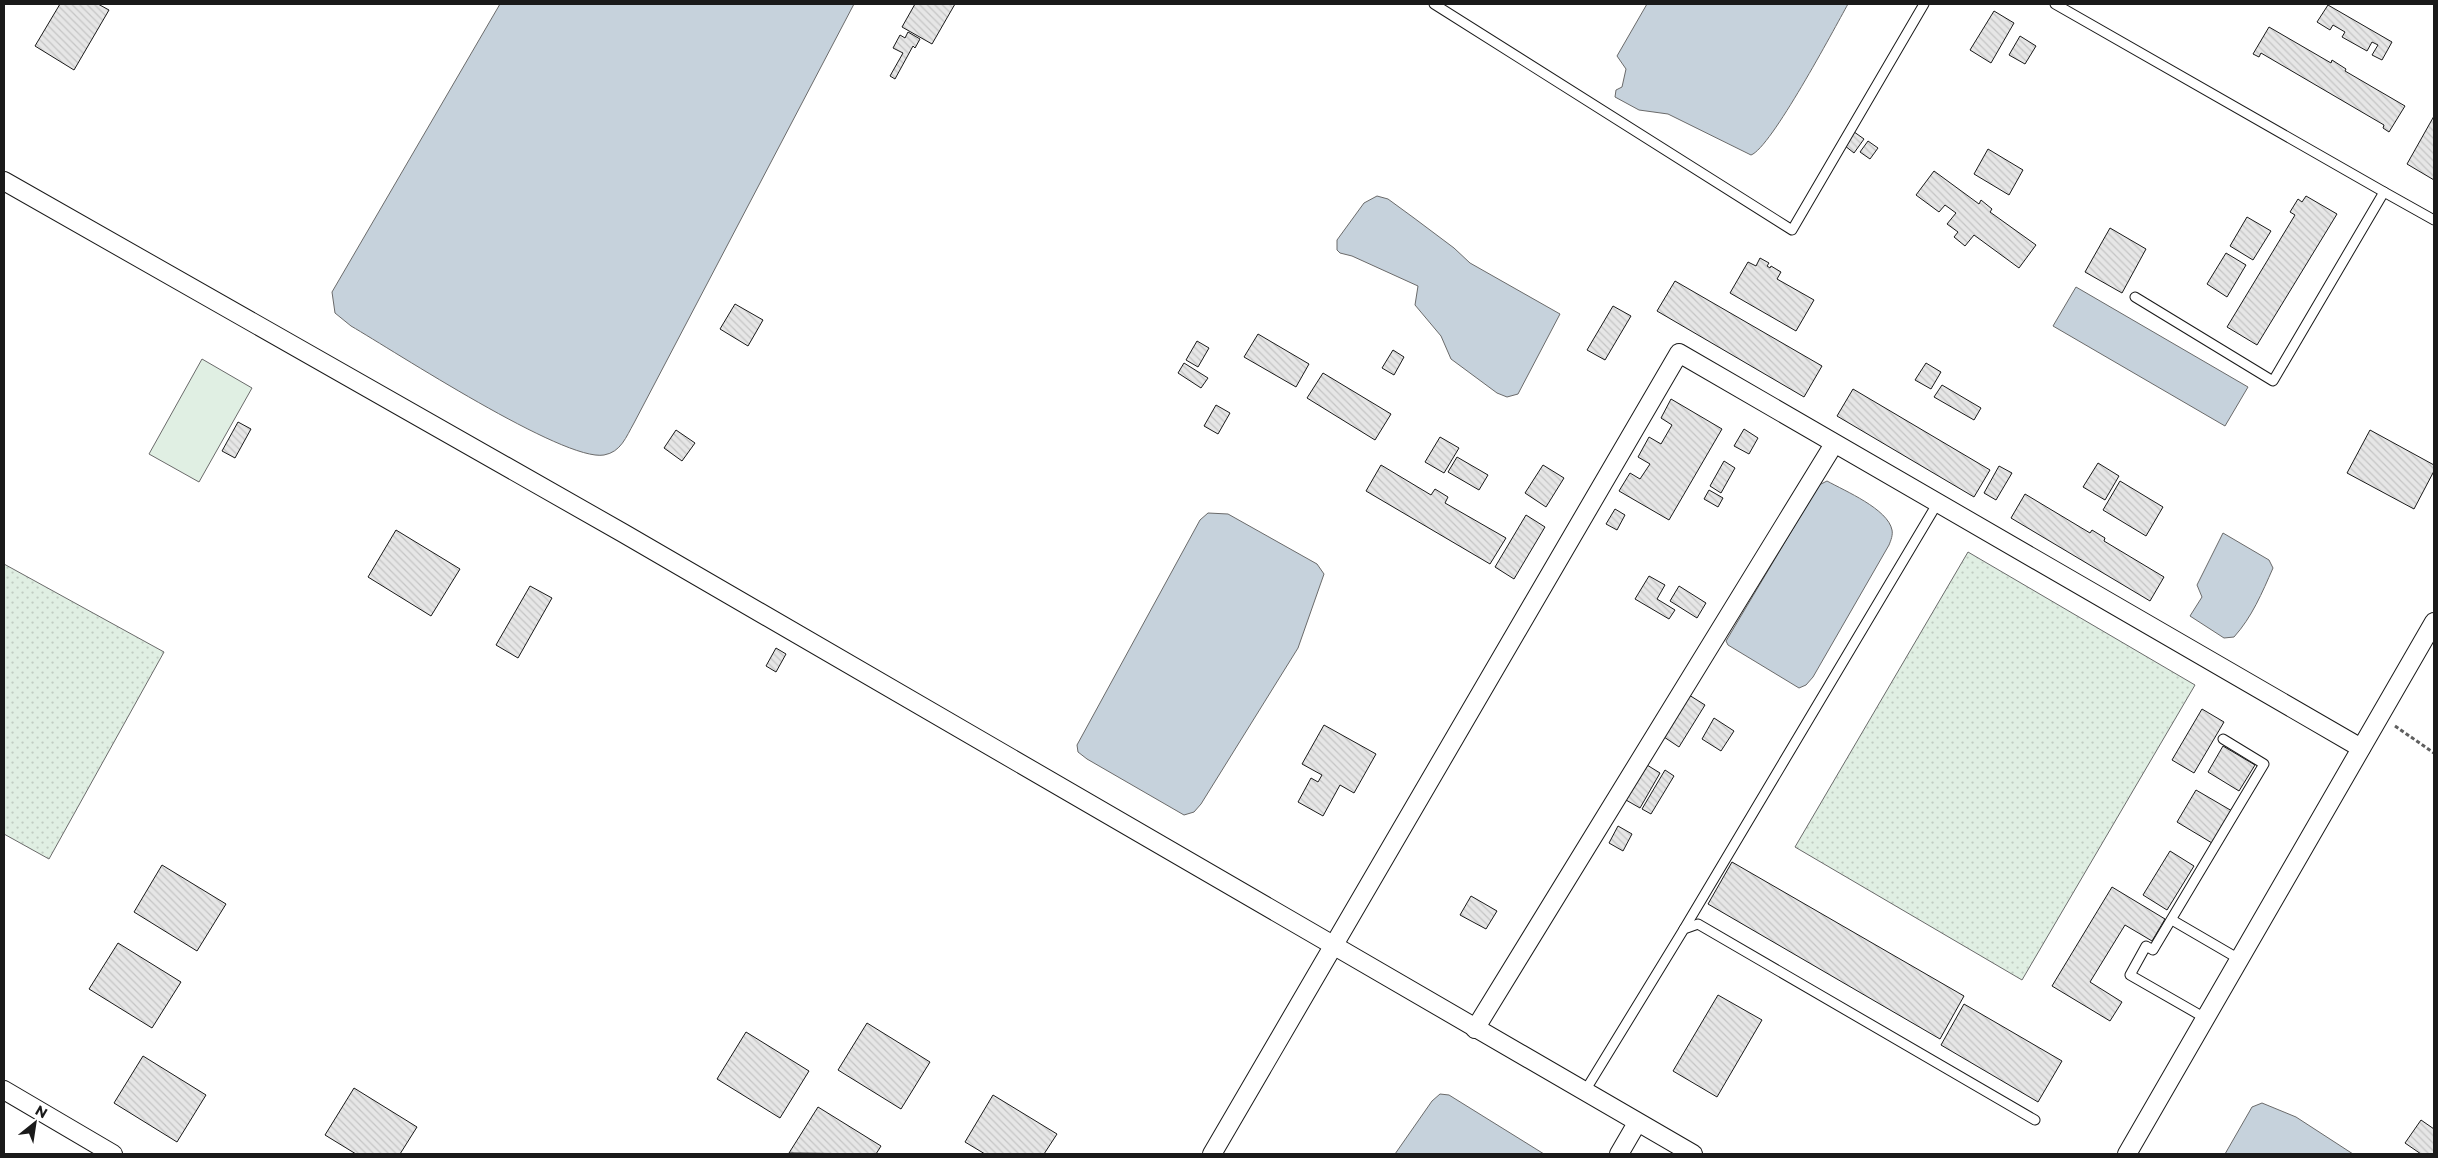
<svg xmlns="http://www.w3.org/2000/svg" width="2438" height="1158" viewBox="0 0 2438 1158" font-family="Montserrat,sans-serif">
  <defs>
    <pattern id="park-dots" width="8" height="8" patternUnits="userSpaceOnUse" patternTransform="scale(1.25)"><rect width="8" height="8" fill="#e0efe3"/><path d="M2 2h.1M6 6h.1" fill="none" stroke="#c0ccc2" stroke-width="1.8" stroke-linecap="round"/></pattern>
    <pattern id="building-back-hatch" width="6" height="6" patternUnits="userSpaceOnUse" patternTransform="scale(1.25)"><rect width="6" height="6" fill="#e6e6e6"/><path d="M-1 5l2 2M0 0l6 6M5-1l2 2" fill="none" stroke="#c5c5c5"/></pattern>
  </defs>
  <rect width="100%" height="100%" fill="#fff"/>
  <!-- grass -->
  <path fill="#e0efe3" stroke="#6a6a6a" d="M202,359L252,388L199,482L149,454Z"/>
  <!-- park -->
  <g fill="url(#park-dots)" stroke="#6a6a6a">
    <path d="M1968,552L2195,685L2022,980L1795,847Z"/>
    <path d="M4,564L164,652L49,859L4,834Z"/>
  </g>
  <!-- water -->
  <g fill="#c6d2dc" stroke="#6a6a6a">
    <path d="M500,4H854L634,423C626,437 621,452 604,455C564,462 394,351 351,326L335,313L332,292Z"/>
    <path d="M1647,4H1848C1834,29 1771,148 1751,155L1668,114L1639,110L1615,97L1616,90L1622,87L1626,69L1617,56Z"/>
    <path d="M1377,196L1388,199L1414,218L1454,248L1470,263L1560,314L1518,394L1507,397L1497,393L1451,359L1441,336L1415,305L1418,286L1352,256L1340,253L1337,250V240L1364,203Z"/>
    <path d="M2076,287L2248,387L2225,426L2053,326Z"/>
    <path d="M1827,481C1845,491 1888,509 1892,530C1893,535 1891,540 1889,545L1813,677L1806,685L1799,688L1728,645L1726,641L1819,485Z"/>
    <path d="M1208,513L1228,514L1317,564L1324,574L1298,648L1201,804L1194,812L1184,815L1087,759L1078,752L1077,745L1200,520Z"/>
    <path d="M2223,533L2269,560L2273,568C2262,593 2252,617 2234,637L2224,638L2190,616L2202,597L2197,585Z"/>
    <path d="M1440,1094L1449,1095L1544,1154H1395L1432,1101Z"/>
    <path d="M2262,1103L2296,1117L2353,1154H2225L2252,1107Z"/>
  </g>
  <!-- building -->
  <g fill="url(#building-back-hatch)" stroke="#1a1a1a">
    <path d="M60,4H98L109,10L74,70L35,46Z"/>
    <path d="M915,4H955L932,44L902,27Z"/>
    <path d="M2328,5L2392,42L2382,60L2372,55L2378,45L2372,42L2367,51L2342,37L2345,32L2333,25L2330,30L2317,22Z"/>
    <path d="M1994,11L2014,23L1991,63L1970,50Z"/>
    <path d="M2269,27L2331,63L2332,60L2346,69L2345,71L2405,106L2389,132L2383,128L2384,125L2261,53L2259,57L2253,54Z"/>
    <path d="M908,32L920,39L915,48L913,46L895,79L890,76L903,53L893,48L900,35L905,38Z"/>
    <path d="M2020,36L2036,46L2025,64L2009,55Z"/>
    <path d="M2434,116V180L2407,164Z"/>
    <path d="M1850,129L1864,139L1854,153L1840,142Z"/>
    <path d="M1868,141L1878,148L1870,159L1860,152Z"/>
    <path d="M1988,149L2023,170L2009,195L1974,174Z"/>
    <path d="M1934,171L1979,204L1981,200L1992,209L1990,212L2036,245L2019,268L1974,235L1965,246L1954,237L1958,232L1947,224L1956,213L1945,205L1939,212L1916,195Z"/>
    <path d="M2306,196L2337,214L2257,345L2227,327L2295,215L2290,212L2298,199L2302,202Z"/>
    <path d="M2247,217L2271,231L2253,260L2230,246Z"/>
    <path d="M2110,228L2146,249L2122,293L2085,272Z"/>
    <path d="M2226,253L2246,265L2227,297L2207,284Z"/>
    <path d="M1760,258L1769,263L1767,266L1770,268L1771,266L1781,272L1777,279L1814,300L1796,331L1730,293L1748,262L1756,266Z"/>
    <path d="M1675,281L1822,366L1804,397L1657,311Z"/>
    <path d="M735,304L763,320L748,346L720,329Z"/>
    <path d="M1613,306L1631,316L1605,360L1587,350Z"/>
    <path d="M1258,334L1309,364L1296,387L1244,357Z"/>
    <path d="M1197,341L1209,348L1198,367L1186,360Z"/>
    <path d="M1393,350L1404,357L1394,375L1382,368Z"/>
    <path d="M1184,363L1208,378L1201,388L1178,373Z"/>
    <path d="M1926,363L1941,372L1931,389L1915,380Z"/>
    <path d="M1323,373L1391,414L1375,440L1307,398Z"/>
    <path d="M1942,385L1981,408L1974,420L1934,397Z"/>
    <path d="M1853,389L1990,470L1974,497L1837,416Z"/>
    <path d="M1671,399L1722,429L1669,520L1619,491L1630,473L1640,479L1650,464L1638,457L1649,437L1661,444L1672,425L1661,418Z"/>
    <path d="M1216,405L1230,413L1218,434L1204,426Z"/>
    <path d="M238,422L251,429L235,458L222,451Z"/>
    <path d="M1744,429L1758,438L1749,454L1734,446Z"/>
    <path d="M676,430L695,443L682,461L664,448Z"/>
    <path d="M2370,430L2434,465V471L2414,509L2347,473Z"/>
    <path d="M1440,437L1459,448L1444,473L1425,462Z"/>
    <path d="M1457,457L1488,475L1479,490L1448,472Z"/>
    <path d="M1724,461L1735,468L1721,493L1710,486Z"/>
    <path d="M2098,463L2119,476L2105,500L2083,487Z"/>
    <path d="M1381,465L1431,495L1435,489L1448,497L1445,503L1506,538L1490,564L1366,491Z"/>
    <path d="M1543,465L1564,478L1546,507L1525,493Z"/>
    <path d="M1999,466L2012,473L1996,500L1984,493Z"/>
    <path d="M2120,481L2163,507L2146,536L2103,510Z"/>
    <path d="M1709,490L1723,498L1718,507L1704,499Z"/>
    <path d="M2025,494L2090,533L2092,530L2105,538L2104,541L2164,577L2150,601L2011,518Z"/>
    <path d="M1615,509L1625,515L1617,530L1606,524Z"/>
    <path d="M1526,515L1545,527L1514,579L1495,567Z"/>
    <path d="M396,530L460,569L431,616L368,577Z"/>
    <path d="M1649,576L1665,585L1657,599L1675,610L1669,619L1635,599Z"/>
    <path d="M530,586L552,598L518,658L496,645Z"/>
    <path d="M1679,586L1706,603L1697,618L1670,601Z"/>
    <path d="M776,648L786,654L776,672L766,666Z"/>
    <path d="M1689,695L1705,705L1679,747L1664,737Z"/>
    <path d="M2202,709L2224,722L2194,773L2172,760Z"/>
    <path d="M1714,718L1734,731L1721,751L1702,739Z"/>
    <path d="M1324,725L1376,754L1354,793L1340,785L1323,816L1298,802L1311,778L1318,782L1322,775L1302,764Z"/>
    <path d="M2223,746L2255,765L2239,791L2208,772Z"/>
    <path d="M1647,765L1660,773L1640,808L1626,800Z"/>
    <path d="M1665,770L1674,776L1651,814L1642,809Z"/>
    <path d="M2196,790L2232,811L2212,843L2177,822Z"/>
    <path d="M1618,826L1632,834L1623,851L1609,843Z"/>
    <path d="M2170,851L2194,866L2167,910L2143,895Z"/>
    <path d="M1732,862L1964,996L1940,1039L1708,904Z"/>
    <path d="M162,865L226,904L197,951L134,912Z"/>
    <path d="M2112,887L2165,919L2152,941L2125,925L2090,982L2122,1002L2110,1021L2052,986Z"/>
    <path d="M1471,896L1497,911L1486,929L1460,915Z"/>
    <path d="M118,943L181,982L152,1028L89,989Z"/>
    <path d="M1718,995L1762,1020L1717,1097L1673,1071Z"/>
    <path d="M1964,1004L2062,1061L2038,1102L1941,1045Z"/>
    <path d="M867,1023L930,1062L901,1109L838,1070Z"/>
    <path d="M746,1032L809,1071L780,1118L717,1079Z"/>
    <path d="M143,1056L206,1095L177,1142L114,1103Z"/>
    <path d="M354,1088L417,1127L400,1154H356L325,1135Z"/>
    <path d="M993,1095L1057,1134L1044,1154H985L965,1142Z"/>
    <path d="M818,1107L881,1146L876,1154L789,1153Z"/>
    <path d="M2421,1120L2434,1129V1154H2421L2405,1143Z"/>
  </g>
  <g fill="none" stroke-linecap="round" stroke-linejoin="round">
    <defs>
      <g id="lane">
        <path d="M1434,4L1792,230L1924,4"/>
        <path d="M2055,4L2384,192"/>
        <path d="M2135,297L2273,381L2384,192L2434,220"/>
        <path d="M2172,920L2239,959"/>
        <path d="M1684,929L1937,504"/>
        <path d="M2205,1018L2130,975L2146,946L2153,950L2264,764L2223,739"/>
        <path d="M1585,1091L1684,929L1698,924L2035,1120"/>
      </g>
      <g id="street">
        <path d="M4,181L623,533L1693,1154"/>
        <path d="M1475,1029L1834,444"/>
        <path d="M4,1090L113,1154"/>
        <path d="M1212,1154L1679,353L2361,748"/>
        <path d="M1619,1154L1637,1123"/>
        <path d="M2127,1154L2434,622"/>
      </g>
    </defs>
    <!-- lane casing -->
    <use href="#lane" stroke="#1a1a1a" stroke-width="11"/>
    <!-- street casing -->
    <use href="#street" stroke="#1a1a1a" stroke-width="20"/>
    <!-- path -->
    <path stroke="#5f5f5f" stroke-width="3" stroke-dasharray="4 2.5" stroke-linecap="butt" d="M2395,726L2434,753"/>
    <!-- lane -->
    <use href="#lane" stroke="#fff" stroke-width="9"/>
    <!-- street -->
    <use href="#street" stroke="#fff" stroke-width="18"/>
  </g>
  <!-- border -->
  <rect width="2438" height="1158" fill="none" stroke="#1a1a1a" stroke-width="10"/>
  <!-- north arrow -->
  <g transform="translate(35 1123) rotate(30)" stroke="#ffffff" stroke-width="4" paint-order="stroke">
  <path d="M0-4L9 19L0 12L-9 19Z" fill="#1a1a1a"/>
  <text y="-8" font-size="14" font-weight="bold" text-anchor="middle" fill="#1a1a1a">N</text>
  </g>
</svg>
